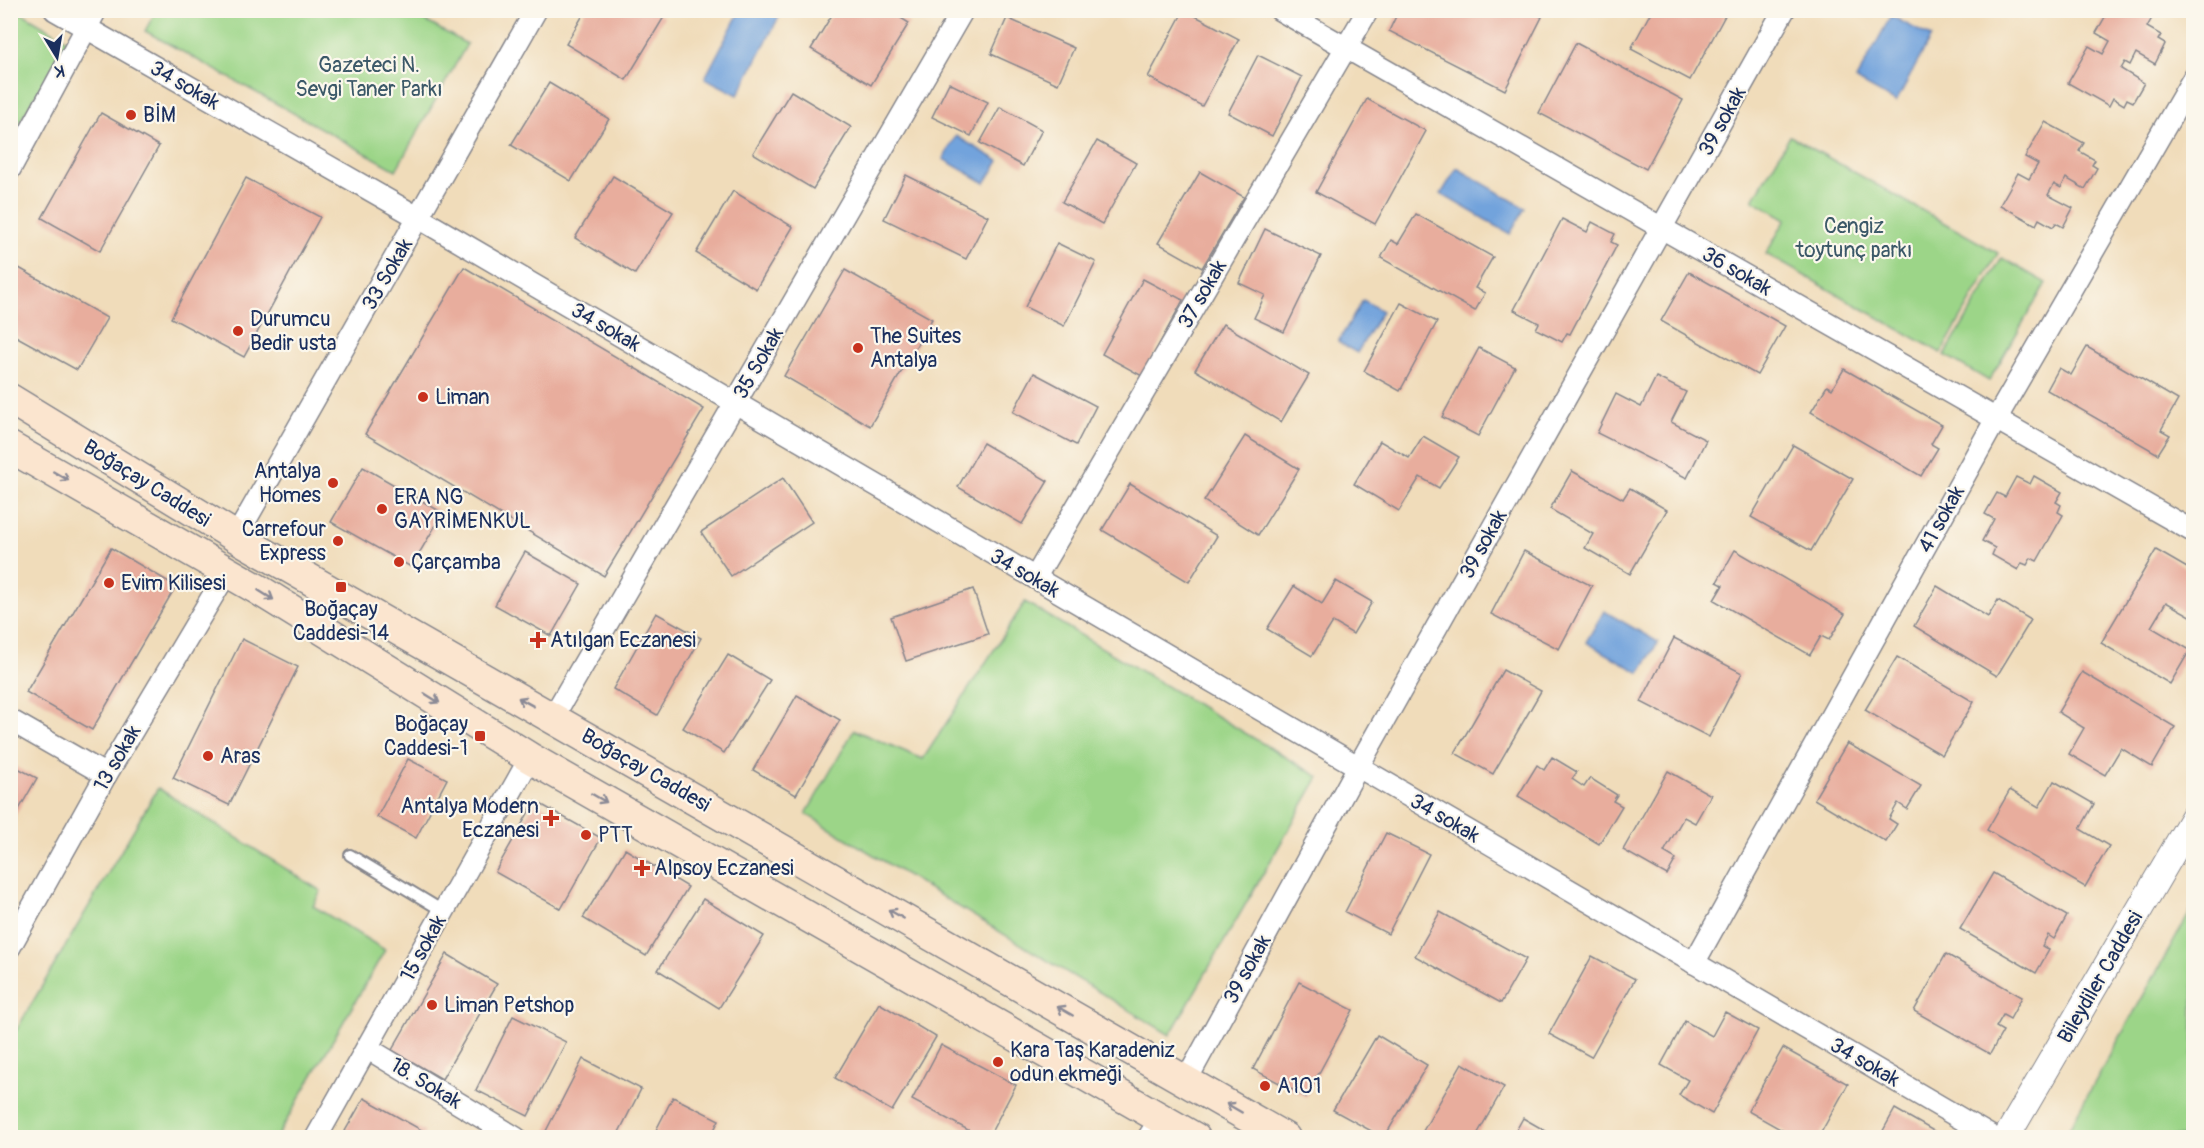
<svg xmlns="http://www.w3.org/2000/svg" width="2204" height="1148" viewBox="0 0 2204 1148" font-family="Pangolin,sans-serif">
  <rect width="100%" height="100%" fill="#fbf7ec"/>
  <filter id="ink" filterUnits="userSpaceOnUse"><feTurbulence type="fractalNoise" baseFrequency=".0167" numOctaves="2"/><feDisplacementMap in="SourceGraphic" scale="12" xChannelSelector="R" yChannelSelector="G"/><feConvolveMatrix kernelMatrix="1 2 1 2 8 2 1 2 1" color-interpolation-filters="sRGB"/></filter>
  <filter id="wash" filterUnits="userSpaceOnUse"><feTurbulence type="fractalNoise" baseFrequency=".008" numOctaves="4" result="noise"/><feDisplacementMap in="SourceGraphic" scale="24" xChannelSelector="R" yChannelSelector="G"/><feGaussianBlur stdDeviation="1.35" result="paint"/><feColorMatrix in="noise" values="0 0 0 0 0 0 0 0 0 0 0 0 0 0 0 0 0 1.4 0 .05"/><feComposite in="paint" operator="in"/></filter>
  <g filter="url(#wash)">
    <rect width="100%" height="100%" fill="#f0dcba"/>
    <!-- green -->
    <g fill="#9cd588" stroke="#5c8273" stroke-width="1.5">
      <path d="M17,10L69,41L11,137L10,11Z"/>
      <path d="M407,11L467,44L396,170L145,31L156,11Z"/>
      <path d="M1790,136L1998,253L1941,353L1766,254L1786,219L1753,200Z"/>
      <path d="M2002,258L2046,283L1989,381L1945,355Z"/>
      <path d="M1025,602L1319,777L1170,1035L806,814L854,730L923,759Z"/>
      <path d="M158,788L321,891L313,906L385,950L277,1137H11V1039Z"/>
      <path d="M2193,907V1137H2081L2068,1130Z"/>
    </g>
    <!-- water -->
    <g fill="#72a3dc" stroke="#46699d" stroke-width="1.5">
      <path d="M740,11H782L738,95L705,78Z"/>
      <path d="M1891,16L1931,37L1896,102L1856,80Z"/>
      <path d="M956,136L999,161L985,183L943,159Z"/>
      <path d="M1457,168L1525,208L1510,234L1441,194Z"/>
      <path d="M1363,300L1382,311L1357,353L1338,342Z"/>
      <path d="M1604,611L1658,642L1640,673L1586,642Z"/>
    </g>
    <g id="blocks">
      <!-- building -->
      <g fill="#e8ad9d">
        <path d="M586,10H652L664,17L626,80L566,44Z"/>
        <path d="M835,10H888L909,23L871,85L811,49Z"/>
        <path d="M1184,10L1239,39L1202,106L1148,77Z"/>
        <path d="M1399,10H1530L1542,17L1505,90L1389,31Z"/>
        <path d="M1652,10H1728L1690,80L1631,49Z"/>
        <path d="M2109,10H2139L2152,18L2147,27L2161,35L2158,40L2165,44L2155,64L2136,53L2130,65L2125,62L2121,69L2144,83L2133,102L2127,99L2124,105L2113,98L2109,106L2068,83L2089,46L2103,54L2110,41L2096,33Z"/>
        <path d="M1007,18L1074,48L1058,84L991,54Z"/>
        <path d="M1576,43L1683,100L1646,169L1539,113Z"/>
        <path d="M1258,55L1302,77L1272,136L1228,113Z"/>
        <path d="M549,83L609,119L571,181L511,145Z"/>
        <path d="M949,83L988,102L971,136L932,117Z"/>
        <path d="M791,91L851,127L813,189L753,153Z"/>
        <path d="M1367,99L1426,131L1375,224L1316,192Z"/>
        <path d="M1000,107L1042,130L1023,166L980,143Z"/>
        <path d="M101,113L159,146L100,251L42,218Z"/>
        <path d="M2045,122L2084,143L2079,151L2095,160L2092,165L2097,168L2085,189L2066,178L2061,188L2054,184L2048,195L2073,208L2063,227L2056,223L2053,227L2039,219L2036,225L2000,205L2018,173L2029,179L2038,164L2025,157Z"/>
        <path d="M1097,141L1136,163L1102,224L1062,202Z"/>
        <path d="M1200,172L1244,197L1202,268L1158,243Z"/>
        <path d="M906,175L988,216L966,259L884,219Z"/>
        <path d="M613,176L673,212L635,274L575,238Z"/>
        <path d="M246,178L320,217L244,357L171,318Z"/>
        <path d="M733,191L793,227L756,289L696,253Z"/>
        <path d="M1416,214L1493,257L1475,288L1485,293L1475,311L1381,258L1391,240L1398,244Z"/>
        <path d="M1562,219L1587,232L1592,222L1615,234L1611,242L1617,245L1570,334L1567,333L1562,342L1536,329L1539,323L1514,310Z"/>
        <path d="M1265,229L1321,256L1284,332L1254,318L1265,295L1239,283Z"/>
        <path d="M1057,243L1096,262L1064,326L1025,307Z"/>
        <path d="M12,264L107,318L77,370L10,333Z"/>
        <path d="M464,267L704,409L604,576L365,434Z"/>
        <path d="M845,270L932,319L870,426L784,376Z"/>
        <path d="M1689,272L1785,326L1757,375L1661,321Z"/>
        <path d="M1143,279L1183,300L1142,376L1102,354Z"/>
        <path d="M1401,303L1437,322L1400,391L1364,371Z"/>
        <path d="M1223,324L1309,375L1281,422L1195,370Z"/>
        <path d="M2087,347L2178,400L2161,430L2170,435L2158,454L2047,390L2059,368L2071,375Z"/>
        <path d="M1479,348L1515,367L1478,436L1442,417Z"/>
        <path d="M1844,369L1942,425L1931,444L1938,448L1921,476L1811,412L1827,386L1832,389Z"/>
        <path d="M1034,373L1096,406L1076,445L1013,412Z"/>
        <path d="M1656,377L1686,392L1671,422L1706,440L1687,478L1597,433L1616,394L1641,407Z"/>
        <path d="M1245,436L1299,469L1258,535L1204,501Z"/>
        <path d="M1423,436L1459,457L1439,488L1420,477L1399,511L1354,484L1380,441L1409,458Z"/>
        <path d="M983,443L1048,481L1022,524L958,487Z"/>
        <path d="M1793,445L1853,479L1811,551L1751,517Z"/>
        <path d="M363,467L443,513L411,567L331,522Z"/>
        <path d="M1572,471L1623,499L1630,488L1667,510L1630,574L1585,548L1593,534L1550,509Z"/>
        <path d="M2034,476L2062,492L2056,502L2061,505L2058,512L2063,515L2037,561L2031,558L2027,565L2022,563L2018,570L1992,555L1995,548L1982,541L1994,519L1985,514L1997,493L2005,497L2016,477L2030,484Z"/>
        <path d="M783,478L812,522L731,576L701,532Z"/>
        <path d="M1130,484L1217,536L1189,582L1102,530Z"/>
        <path d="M111,548L176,586L92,730L26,692Z"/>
        <path d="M1735,550L1845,614L1829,640L1821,636L1810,655L1714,600L1723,585L1717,582Z"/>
        <path d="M2156,550L2194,572V618L2166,602L2151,627L2190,650L2170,684L2101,643Z"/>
        <path d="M1524,551L1592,586L1559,649L1491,614Z"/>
        <path d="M525,552L581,584L551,636L495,605Z"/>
        <path d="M1336,581L1372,602L1353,634L1333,622L1312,656L1267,629L1294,586L1322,604Z"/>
        <path d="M1937,586L1988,617L1998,600L2031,620L1997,676L1914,626Z"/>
        <path d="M973,589L988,634L906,661L891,617Z"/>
        <path d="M656,613L701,638L657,715L613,689Z"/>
        <path d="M1674,638L1742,673L1709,737L1641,702Z"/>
        <path d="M242,639L298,667L229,805L173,778Z"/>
        <path d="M728,655L770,680L724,753L683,728Z"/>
        <path d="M1897,657L1974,702L1942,755L1865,710Z"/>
        <path d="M1503,670L1541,691L1493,774L1455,753Z"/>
        <path d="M2082,672L2175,727L2152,767L2121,748L2105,775L2069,754L2084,728L2058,712Z"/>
        <path d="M797,695L840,720L796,795L753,770Z"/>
        <path d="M1847,743L1921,786L1907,809L1898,803L1889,819L1897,824L1886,842L1814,799Z"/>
        <path d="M1552,757L1577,772L1572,779L1584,787L1590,778L1617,795L1613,801L1622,806L1599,844L1518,796L1537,765L1544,770Z"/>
        <path d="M408,759L447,779L416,838L377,817Z"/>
        <path d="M10,764L37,778L10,825Z"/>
        <path d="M1668,771L1711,795L1695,823L1684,817L1664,852L1676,859L1667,875L1623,850Z"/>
        <path d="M2054,781L2094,804L2080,829L2109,846L2085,887L1987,830L2010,790L2039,807Z"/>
        <path d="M535,801L601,838L561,909L495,872Z"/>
        <path d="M1386,833L1429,854L1388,934L1345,912Z"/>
        <path d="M625,849L688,887L646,956L583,918Z"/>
        <path d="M1993,873L2067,916L2054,939L2048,935L2042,946L2049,950L2036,973L1960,929Z"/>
        <path d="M703,899L764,936L719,1008L658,970Z"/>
        <path d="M1440,912L1526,959L1501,1003L1415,956Z"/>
        <path d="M447,954L497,984L442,1079L392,1050Z"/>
        <path d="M1946,954L2022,997L2010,1019L2003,1015L1996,1027L2003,1031L1990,1054L1914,1011Z"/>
        <path d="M1592,956L1635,979L1591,1057L1549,1034Z"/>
        <path d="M1299,982L1353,1010L1306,1097L1253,1069Z"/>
        <path d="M879,1003L936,1037L892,1111L835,1078Z"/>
        <path d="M1725,1012L1758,1030L1712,1114L1679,1095L1688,1080L1661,1065L1685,1021L1712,1036Z"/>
        <path d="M513,1016L566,1042L528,1116L476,1090Z"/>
        <path d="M1377,1035L1427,1065L1384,1138L1333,1110Z"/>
        <path d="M941,1045L1016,1085L988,1138H983L912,1100Z"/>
        <path d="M1783,1048L1848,1084L1818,1138H1796L1748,1111Z"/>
        <path d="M583,1059L641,1089L616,1138H559L546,1131Z"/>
        <path d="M1462,1063L1504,1087L1475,1138H1419Z"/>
        <path d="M673,1097L719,1120L710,1138H652Z"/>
        <path d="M364,1098L425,1132L422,1138H341Z"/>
        <path d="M1895,1109L1946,1138H1879Z"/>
        <path d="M1523,1118L1558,1138H1512Z"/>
      </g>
    </g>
  </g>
  <g filter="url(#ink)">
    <use href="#blocks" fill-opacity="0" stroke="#86868c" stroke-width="1.5"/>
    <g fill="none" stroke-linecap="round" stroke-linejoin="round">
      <defs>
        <path id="service" d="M350,855L443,911"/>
        <g id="minor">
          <path d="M55,10L419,218L1994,1138"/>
          <path d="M1280,10L2194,532"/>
          <path d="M10,169L96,10"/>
          <path d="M236,537L536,10"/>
          <path d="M1035,578L1368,10"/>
          <path d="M553,717L963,10"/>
          <path d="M10,720L106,775"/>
          <path d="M10,947L106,775L227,572"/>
          <path d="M1694,963L1996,419L2194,77"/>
          <path d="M367,1048L516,1138"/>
          <path d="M1186,1081L1358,767L1784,10"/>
          <path d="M316,1138L530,758"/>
          <path d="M1148,1138L1161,1118"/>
        </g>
        <path id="tertiary" d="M2006,1138L2194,816"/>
        <g id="secondary">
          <path d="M10,399L236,537L1285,1138"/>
          <path d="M10,447L259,590L530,758L1195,1138"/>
        </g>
      </defs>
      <!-- service casing -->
      <use href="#service" stroke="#86868c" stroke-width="14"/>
      <!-- minor casing -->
      <use href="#minor" stroke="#86868c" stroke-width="24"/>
      <!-- tertiary casing -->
      <use href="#tertiary" stroke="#86868c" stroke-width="28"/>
      <!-- secondary casing -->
      <use href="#secondary" stroke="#86868c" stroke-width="33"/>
      <!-- service -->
      <use href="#service" stroke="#fff" stroke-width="10"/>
      <!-- minor -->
      <use href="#minor" stroke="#fff" stroke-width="21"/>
      <!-- tertiary -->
      <use href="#tertiary" stroke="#fff" stroke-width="26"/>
      <!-- secondary -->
      <use href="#secondary" stroke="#fbe5cf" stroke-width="30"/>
    </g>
    <!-- one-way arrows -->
    <defs><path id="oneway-shaft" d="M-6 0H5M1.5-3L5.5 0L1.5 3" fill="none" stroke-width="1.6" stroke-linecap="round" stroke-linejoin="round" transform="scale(1.5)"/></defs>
    <g stroke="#8b8a96">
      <use href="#oneway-shaft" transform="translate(61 476) rotate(30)"/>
      <use href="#oneway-shaft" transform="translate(266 595) rotate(32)"/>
      <use href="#oneway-shaft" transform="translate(432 698) rotate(32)"/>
      <use href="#oneway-shaft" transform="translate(526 702) rotate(-151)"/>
      <use href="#oneway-shaft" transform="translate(599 798) rotate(30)"/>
      <use href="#oneway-shaft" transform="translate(896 914) rotate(-150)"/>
      <use href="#oneway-shaft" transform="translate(1065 1011) rotate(-150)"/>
      <use href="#oneway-shaft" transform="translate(1234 1108) rotate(-150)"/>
    </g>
  </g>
  <!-- markers -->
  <g fill="#c8321e" stroke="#fbf7ec" stroke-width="2">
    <circle cx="131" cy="115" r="6"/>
    <circle cx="238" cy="331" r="6"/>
    <circle cx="858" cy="348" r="6"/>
    <circle cx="423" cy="397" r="6"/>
    <circle cx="333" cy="483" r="6"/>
    <circle cx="382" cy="509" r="6"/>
    <circle cx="338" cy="541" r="6"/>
    <circle cx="399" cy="562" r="6"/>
    <circle cx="109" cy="583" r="6"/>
    <rect x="335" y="581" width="12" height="12" rx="3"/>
    <path d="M535 631h6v6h6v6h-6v6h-6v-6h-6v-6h6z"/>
    <rect x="474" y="730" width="12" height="12" rx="3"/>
    <circle cx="208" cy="756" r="6"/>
    <path d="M548 809h6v6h6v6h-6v6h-6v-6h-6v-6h6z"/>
    <circle cx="586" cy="835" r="6"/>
    <path d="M639 859h6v6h6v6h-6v6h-6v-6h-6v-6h6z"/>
    <circle cx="432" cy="1005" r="6"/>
    <circle cx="998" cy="1062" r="6"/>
    <circle cx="1265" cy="1086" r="6"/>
  </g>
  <g text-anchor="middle" stroke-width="4.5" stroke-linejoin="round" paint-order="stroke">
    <!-- park labels -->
    <g font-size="21" fill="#3b5868" stroke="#fbf7ec">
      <text x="369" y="72">Gazeteci N.<tspan x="369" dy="24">Sevgi Taner Parkı</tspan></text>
      <text x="1854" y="233">Cengiz<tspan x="1854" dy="24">toytunç parkı</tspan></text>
    </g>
    <!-- street labels -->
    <g font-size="21" fill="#1b2f5e" stroke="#fbf7ec">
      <text transform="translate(185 85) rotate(30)" y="7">34 sokak</text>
      <text transform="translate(1722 121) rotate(-61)" y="7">39 sokak</text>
      <text transform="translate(1737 271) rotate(30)" y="7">36 sokak</text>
      <text transform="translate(387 274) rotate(-60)" y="7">33 Sokak</text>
      <text transform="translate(1202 294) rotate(-60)" y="7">37 sokak</text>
      <text transform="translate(606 327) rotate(30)" y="7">34 sokak</text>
      <text transform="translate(758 363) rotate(-60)" y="7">35 Sokak</text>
      <text transform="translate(147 483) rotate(32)" y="7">Boğaçay Caddesi</text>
      <text transform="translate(1941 519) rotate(-61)" y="7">41 sokak</text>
      <text transform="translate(1483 544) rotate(-61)" y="7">39 sokak</text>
      <text transform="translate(1025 573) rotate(30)" y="7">34 sokak</text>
      <text transform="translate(117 758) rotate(-60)" y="7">13 sokak</text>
      <text transform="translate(646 770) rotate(30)" y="7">Boğaçay Caddesi</text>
      <text transform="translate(1445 818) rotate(30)" y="7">34 sokak</text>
      <text transform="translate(423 948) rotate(-61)" y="7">15 sokak</text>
      <text transform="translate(1247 969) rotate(-61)" y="7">39 sokak</text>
      <text transform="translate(2100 977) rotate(-60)" y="7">Bileydiler Caddesi</text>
      <text transform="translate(1865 1062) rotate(30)" y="7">34 sokak</text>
      <text transform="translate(426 1083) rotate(31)" y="7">18. Sokak</text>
    </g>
    <!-- poi labels -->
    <g font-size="21" fill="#1b2f5e" stroke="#fbf7ec" text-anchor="start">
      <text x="143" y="122">BİM</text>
      <text x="250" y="326">Durumcu<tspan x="250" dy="24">Bedir usta</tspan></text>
      <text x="870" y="343">The Suites<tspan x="870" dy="24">Antalya</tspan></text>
      <text x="435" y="404">Liman</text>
      <text x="321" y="478" text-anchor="end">Antalya<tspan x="321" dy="24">Homes</tspan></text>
      <text x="394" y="504">ERA NG<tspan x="394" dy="24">GAYRİMENKUL</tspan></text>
      <text x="326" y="536" text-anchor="end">Carrefour<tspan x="326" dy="24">Express</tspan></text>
      <text x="411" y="569">Çarçamba</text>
      <text x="121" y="590">Evim Kilisesi</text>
      <text x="341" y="616" text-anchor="middle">Boğaçay<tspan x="341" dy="24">Caddesi-14</tspan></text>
      <text x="550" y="647">Atılgan Eczanesi</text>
      <text x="468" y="731" text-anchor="end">Boğaçay<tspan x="468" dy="24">Caddesi-1</tspan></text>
      <text x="220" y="763">Aras</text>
      <text x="539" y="813" text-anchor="end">Antalya Modern<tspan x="539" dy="24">Eczanesi</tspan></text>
      <text x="598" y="842">PTT</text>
      <text x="654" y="875">Alpsoy Eczanesi</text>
      <text x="444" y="1012">Liman Petshop</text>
      <text x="1010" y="1057">Kara Taş Karadeniz<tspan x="1010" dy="24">odun ekmeği</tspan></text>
      <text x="1277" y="1093">A101</text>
    </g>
  </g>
  <!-- margin -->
  <rect width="2204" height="1148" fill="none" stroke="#fbf7ec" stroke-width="36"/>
  <!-- north arrow -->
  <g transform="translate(57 57) rotate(169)" stroke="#fbf7ec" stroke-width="4.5" paint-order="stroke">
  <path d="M0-4.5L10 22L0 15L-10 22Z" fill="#1b2f5e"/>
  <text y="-9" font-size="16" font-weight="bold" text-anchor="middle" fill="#1b2f5e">K</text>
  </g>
</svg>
